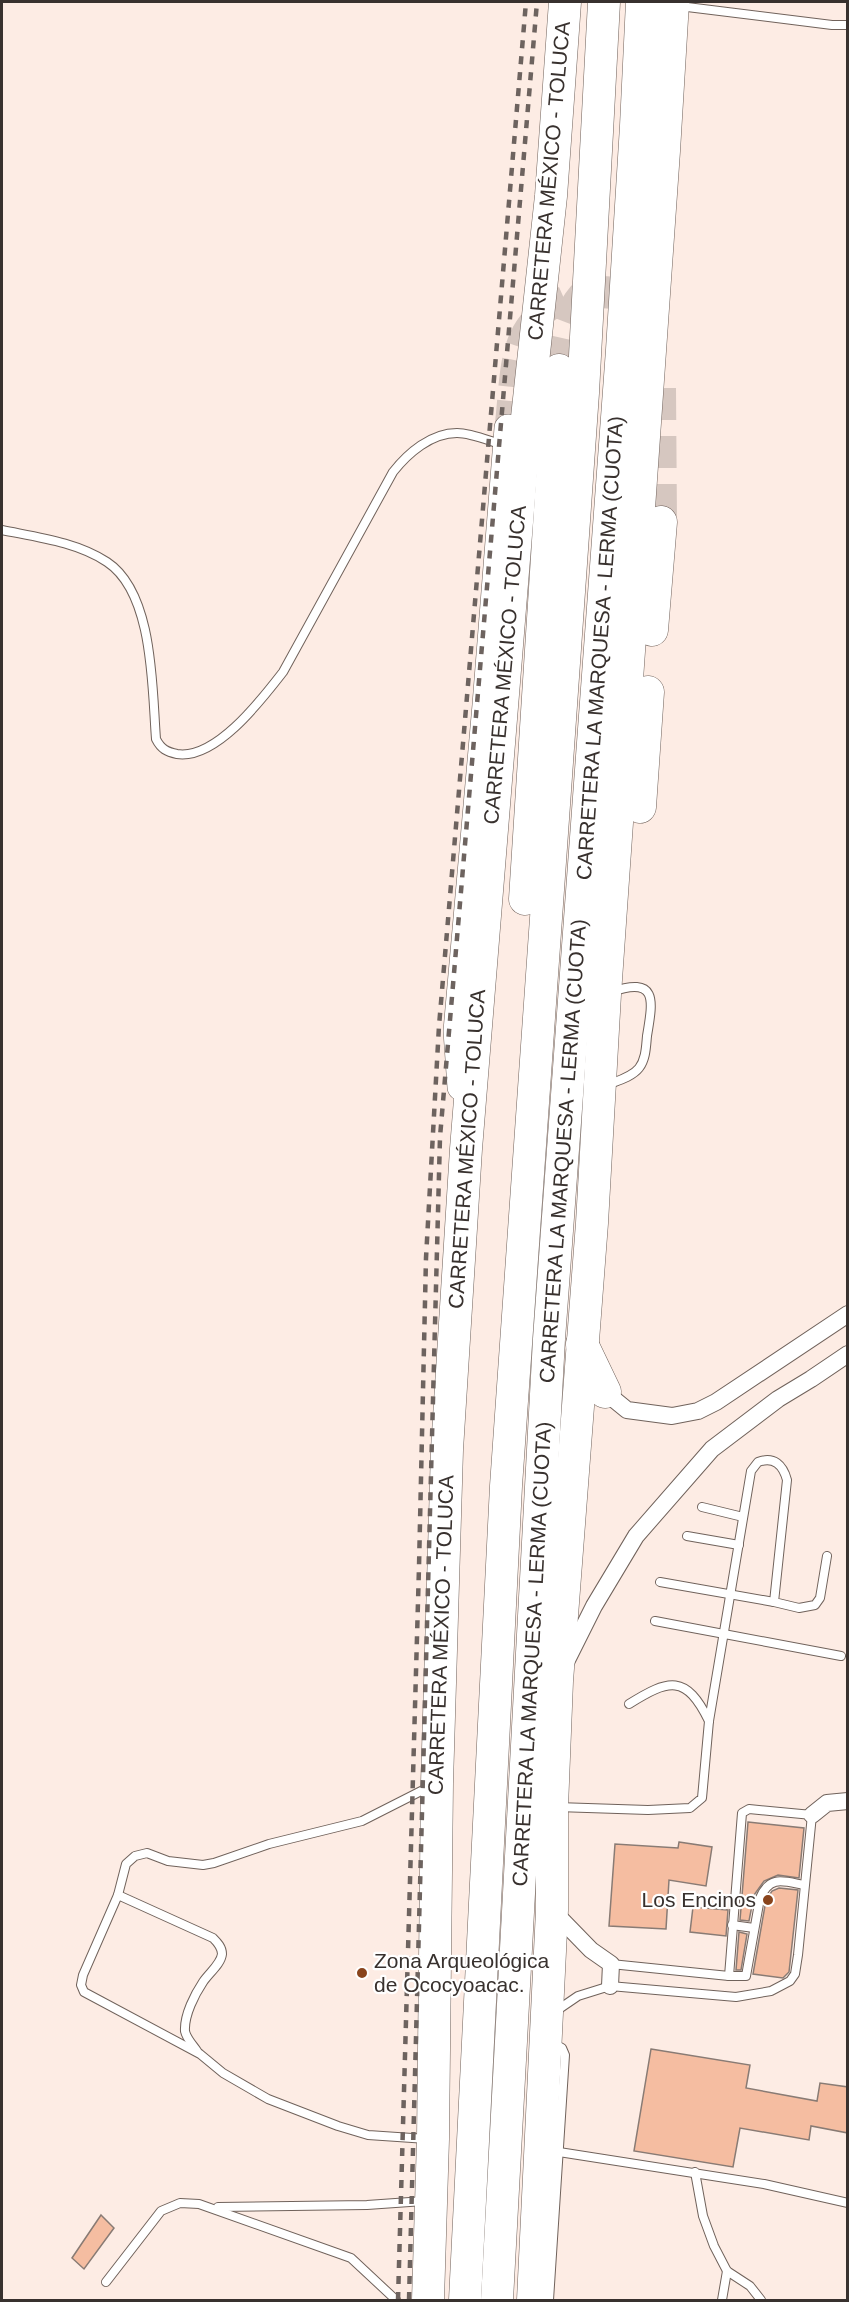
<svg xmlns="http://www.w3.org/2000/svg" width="849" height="2302" viewBox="0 0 849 2302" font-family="Arial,sans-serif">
  <rect width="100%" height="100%" fill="#fdece4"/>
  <!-- building -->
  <g fill="#f5bda1" stroke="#897b74" stroke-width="1.5">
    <path d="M748,1822L804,1828L799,1878L778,1875L764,1881L754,1895L749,1921L740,1920Z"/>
    <path d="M679,1842L712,1847L706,1886L669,1880L666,1929L609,1926L615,1844L678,1848Z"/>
    <path d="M779,1888L798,1890L789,1972L783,1978L753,1974L766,1900L772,1891Z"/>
    <path d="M693,1907L728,1910L726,1936L690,1932Z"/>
    <path d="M739,1932L747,1934L741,1970H736Z"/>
    <path d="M651,2049L750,2065L746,2088L817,2101L820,2083L848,2087V2133L811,2126L809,2140L740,2128L733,2167L634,2151Z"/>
    <path d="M101,2215L114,2228L84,2269L72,2258Z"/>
  </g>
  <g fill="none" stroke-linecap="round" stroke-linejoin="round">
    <!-- primary-tunnel -->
    <path stroke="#d6c7c0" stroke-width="27" stroke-dasharray="27 14" stroke-linecap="butt" d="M508,428C516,357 508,314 588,291"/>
    <!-- highway-tunnel -->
    <g stroke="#d6c7c0" stroke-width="32" stroke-dasharray="32 16" stroke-linecap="butt">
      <path d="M559,370C561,340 566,314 588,291C607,293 637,291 648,310"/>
      <path d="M660,388L661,522"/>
    </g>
    <defs>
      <g id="lane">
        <path d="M679,6L832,25H848"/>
        <path d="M2,530C36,537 77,542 107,562C154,593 152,689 156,739C161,749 167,752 177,754C216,760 262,699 283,672L393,472C408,453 431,433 457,433C472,433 489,441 503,445"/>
        <path d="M607,1085C617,1081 632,1077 639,1068C646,1059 646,1046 647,1036C653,1000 658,976 611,992"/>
        <path d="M702,1507L743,1517"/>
        <path d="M687,1536L739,1545"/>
        <path d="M660,1582L774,1602"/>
        <path d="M655,1621L841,1656"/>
        <path d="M629,1704C669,1679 686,1674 709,1721"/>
        <path d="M557,1807L648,1810L690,1808L702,1798L709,1721L751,1471L758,1462C774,1456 783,1465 787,1480L774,1602L799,1608L815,1605L820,1598L827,1556"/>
        <path d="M118,1895L213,1938C217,1942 222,1947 222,1954C221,1964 209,1973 203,1982C195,1994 184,2015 185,2031C186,2038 193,2045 197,2051"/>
        <path d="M732,1925L754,1928"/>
        <path d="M611,1964L729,1976H746L760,1898C770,1875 783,1881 804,1885"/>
        <path d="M556,2011L578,1996L610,1986L736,1997L771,1991L790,1981L795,1974L798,1955L812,1815L749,1809L742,1813L729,1976"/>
        <path d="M427,2139L368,2135L338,2126L268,2099L223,2073L200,2054L84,1992L81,1985L83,1975L118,1895L126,1864L135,1856L147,1853L168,1861L203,1865L214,1863L269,1844L362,1821L431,1786"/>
        <path d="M559,2152L764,2184L848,2203"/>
        <path d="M695,2172L703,2216L714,2246L727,2271L750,2286L761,2300"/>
        <path d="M218,2207L367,2205L424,2201"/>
        <path d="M106,2282L161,2211L180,2203L199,2204L351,2258L396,2300"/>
        <path d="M549,2300L565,2055L562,2048L553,2043"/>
        <path d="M722,2300L727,2271"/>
      </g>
      <g id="street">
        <path d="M605,1392L627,1410L672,1416L698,1411L716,1402L848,1314"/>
        <path d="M566,1662L594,1606L636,1536L712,1449L778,1399L811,1379L848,1354"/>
        <path d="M812,1815L827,1803L848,1801"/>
        <path d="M553,1911L591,1950L611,1964L610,1986"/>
      </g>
      <path id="primary" d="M461,1087L457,1031L486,705L508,428"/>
      <g id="highway">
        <path d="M652,630L661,522"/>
        <path d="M640,807L648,692"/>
        <path d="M525,899L559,370"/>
        <path d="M582,1344L605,1392"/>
        <path d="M428,2300L433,2139L437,1783L447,1450L466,1149L521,473L551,196L565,2"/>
        <path d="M465,2300L506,1486L583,393L604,2"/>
        <path d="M497,2300L549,1339L622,350L636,126L642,2"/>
        <path d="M533,2300L552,1910V1807L557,1681L592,1223L605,994L664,151L673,2"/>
      </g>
    </defs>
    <!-- lane casing -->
    <use href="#lane" stroke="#70625b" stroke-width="10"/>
    <!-- street casing -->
    <use href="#street" stroke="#70625b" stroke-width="18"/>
    <!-- primary casing -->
    <use href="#primary" stroke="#70625b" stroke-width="28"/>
    <!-- highway casing -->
    <use href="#highway" stroke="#70625b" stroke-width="33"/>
    <!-- lane -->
    <use href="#lane" stroke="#fff" stroke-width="8"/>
    <!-- street -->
    <use href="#street" stroke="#fff" stroke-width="16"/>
    <!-- primary -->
    <use href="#primary" stroke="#fff" stroke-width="27"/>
    <!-- highway -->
    <use href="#highway" stroke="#fff" stroke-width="32"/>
    <!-- rail -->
    <g stroke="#6d635f" stroke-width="4.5" stroke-dasharray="8 8" stroke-linecap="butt">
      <path d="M398,2300L419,1567L426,1258L439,1026L526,2"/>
      <path d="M409,2300L440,1137L537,2"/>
    </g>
  </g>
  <!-- markers -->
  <g fill="#89441c" stroke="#fff" stroke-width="2">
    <circle cx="768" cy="1900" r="6"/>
    <circle cx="362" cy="1973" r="6"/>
  </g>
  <g text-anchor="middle" stroke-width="4.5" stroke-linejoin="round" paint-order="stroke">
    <!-- street labels -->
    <g font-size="21" fill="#38312e" stroke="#fff">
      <text transform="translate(549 181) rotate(-85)" y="7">CARRETERA MÉXICO - TOLUCA</text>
      <text transform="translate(600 648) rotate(-86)" y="7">CARRETERA LA MARQUESA - LERMA (CUOTA)</text>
      <text transform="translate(505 665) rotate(-85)" y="7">CARRETERA MÉXICO - TOLUCA</text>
      <text transform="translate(467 1149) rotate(-86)" y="7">CARRETERA MÉXICO - TOLUCA</text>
      <text transform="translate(563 1151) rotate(-86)" y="7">CARRETERA LA MARQUESA - LERMA (CUOTA)</text>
      <text transform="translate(441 1635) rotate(-88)" y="7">CARRETERA MÉXICO - TOLUCA</text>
      <text transform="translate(532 1654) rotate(-87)" y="7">CARRETERA LA MARQUESA - LERMA (CUOTA)</text>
    </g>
    <!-- poi labels -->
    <g font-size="21" fill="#38312e" stroke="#fff" text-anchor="end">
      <text x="756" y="1907">Los Encinos</text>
      <text x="374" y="1968" text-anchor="start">Zona Arqueológica<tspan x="374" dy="24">de Ococyoacac.</tspan></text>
    </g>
  </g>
  <!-- border -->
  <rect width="849" height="2302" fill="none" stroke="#38312e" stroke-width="6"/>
</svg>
